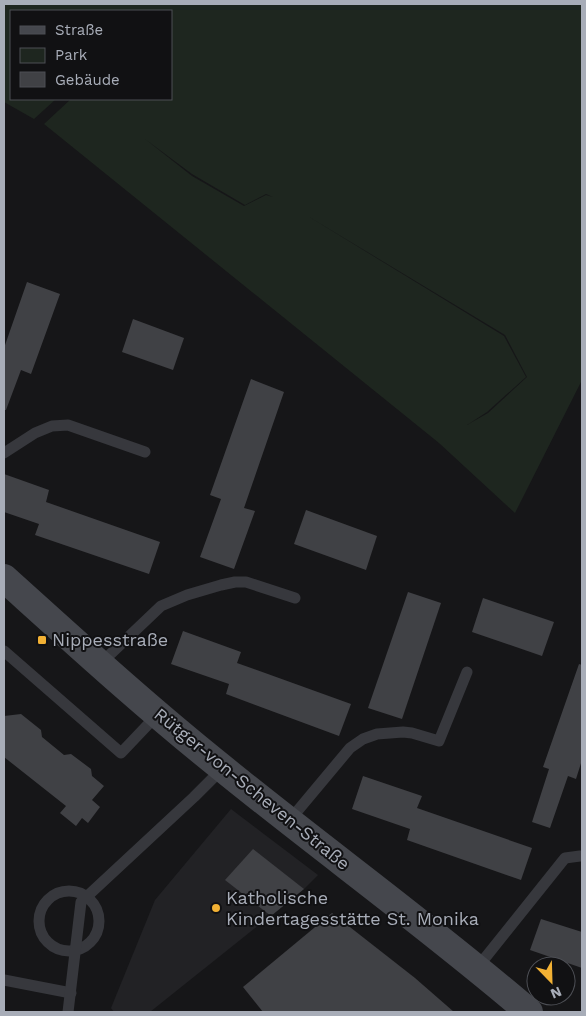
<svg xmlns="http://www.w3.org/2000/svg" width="586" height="1016" viewBox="0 0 586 1016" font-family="'Work Sans',sans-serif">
  <rect width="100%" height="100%" fill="#161618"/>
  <!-- built -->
  <path fill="#222225" d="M231,809L318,875L304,889L150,1012H114L111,1008L155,900Z"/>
  <!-- green -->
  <path fill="#1e261f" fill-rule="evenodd" d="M4,4H582V380L515,513L439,443L44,124L71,99H171V11H11V99H56L34,119L4,102ZM145,139L192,174L245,205L266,194L273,197L266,195L244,206L192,176ZM306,215L505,335L527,377L488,413L467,425L487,412L526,377L504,336Z"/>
  <!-- building -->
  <g fill="#404145">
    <path d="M27,282L60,294L31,374L21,370L6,410H4V348Z"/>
    <path d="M133,319L184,338L173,370L122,352Z"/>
    <path d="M251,379L284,392L244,508L255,511L234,569L200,557L221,499L210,495Z"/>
    <path d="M4,474L49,490L46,502L160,542L149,574L35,535L39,524L4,512Z"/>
    <path d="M306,510L377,536L366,570L294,544Z"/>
    <path d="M408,592L441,603L402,719L368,708Z"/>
    <path d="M483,598L554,622L542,656L472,632Z"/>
    <path d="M183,631L241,652L237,663L351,704L339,736L226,694L229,684L171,664Z"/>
    <path d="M579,664L582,665V760L576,779L568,776L550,828L532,822L549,769L543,767Z"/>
    <path d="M21,714L41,730L42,737L64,755L71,754L91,769L92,776L104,786L92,800L100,807L88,823L82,818L76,826L60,813L66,806L4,757V716Z"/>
    <path d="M363,776L422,796L417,808L532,848L521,880L407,840L410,829L352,809Z"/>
    <path d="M253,849L304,889L271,916L225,880Z"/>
    <path d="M332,913L415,978L454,1012H263L243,987Z"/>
    <path d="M541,919L582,932V968L530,950Z"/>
  </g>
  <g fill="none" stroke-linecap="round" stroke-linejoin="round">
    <!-- lane -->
    <g stroke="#37383d" stroke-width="11">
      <path d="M4,453L35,433L52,426L68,425L145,452"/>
      <path d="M4,651L121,753L158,714"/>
      <path d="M100,664L161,606L187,595L221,585L235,582H246L295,598"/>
      <path d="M289,821L350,748L363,739L377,734L403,732L412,733L439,741L467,672"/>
      <circle cx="69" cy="921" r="30"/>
      <path d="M477,968L565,858L580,856H582"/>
      <path d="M4,980L71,993"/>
      <path d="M68,1012L81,902L194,797L222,769"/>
    </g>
    <!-- secondary -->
    <path stroke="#45474d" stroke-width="28" d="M4,578C75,642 146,707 221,767C323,850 430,927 529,1012"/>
  </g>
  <!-- markers -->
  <g fill="#f2b134" stroke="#111113" stroke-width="2">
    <rect x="37" y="635" width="10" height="10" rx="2.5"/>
    <circle cx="216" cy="908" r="5"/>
  </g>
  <g text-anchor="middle" stroke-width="4" stroke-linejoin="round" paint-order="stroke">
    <!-- poi labels -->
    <g font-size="18" fill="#a8adb8" stroke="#111113" text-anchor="start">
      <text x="52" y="646">Nippesstraße</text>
      <text x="226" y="904">Katholische<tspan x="226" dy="21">Kindertagesstätte St. Monika</tspan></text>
    </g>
    <!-- street labels -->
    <g font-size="18" fill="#a8adb8" stroke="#111113">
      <text transform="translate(252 789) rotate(39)" y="6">Rütger-von-Scheven-Straße</text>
    </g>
  </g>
  <!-- border -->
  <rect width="586" height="1016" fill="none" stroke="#a8adb8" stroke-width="10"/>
  <!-- legend -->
  <rect x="10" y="10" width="162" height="90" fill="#111113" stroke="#4d4f55"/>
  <rect x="20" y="26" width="25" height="8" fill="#45474d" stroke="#4d4f55"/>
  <text x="55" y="35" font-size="15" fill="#a8adb8">Straße</text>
  <rect x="20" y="48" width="25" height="15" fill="#1e261f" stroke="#4d4f55"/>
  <text x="55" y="60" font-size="15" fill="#a8adb8">Park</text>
  <rect x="20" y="72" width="25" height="15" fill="#404145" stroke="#4d4f55"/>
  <text x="55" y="85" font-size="15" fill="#a8adb8">Gebäude</text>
  <!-- north arrow -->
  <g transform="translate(551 981) rotate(157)"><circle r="24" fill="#111113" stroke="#4d4f55"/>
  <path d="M0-4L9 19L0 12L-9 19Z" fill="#f2b134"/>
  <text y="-8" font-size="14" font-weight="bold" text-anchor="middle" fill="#a8adb8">N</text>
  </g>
</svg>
